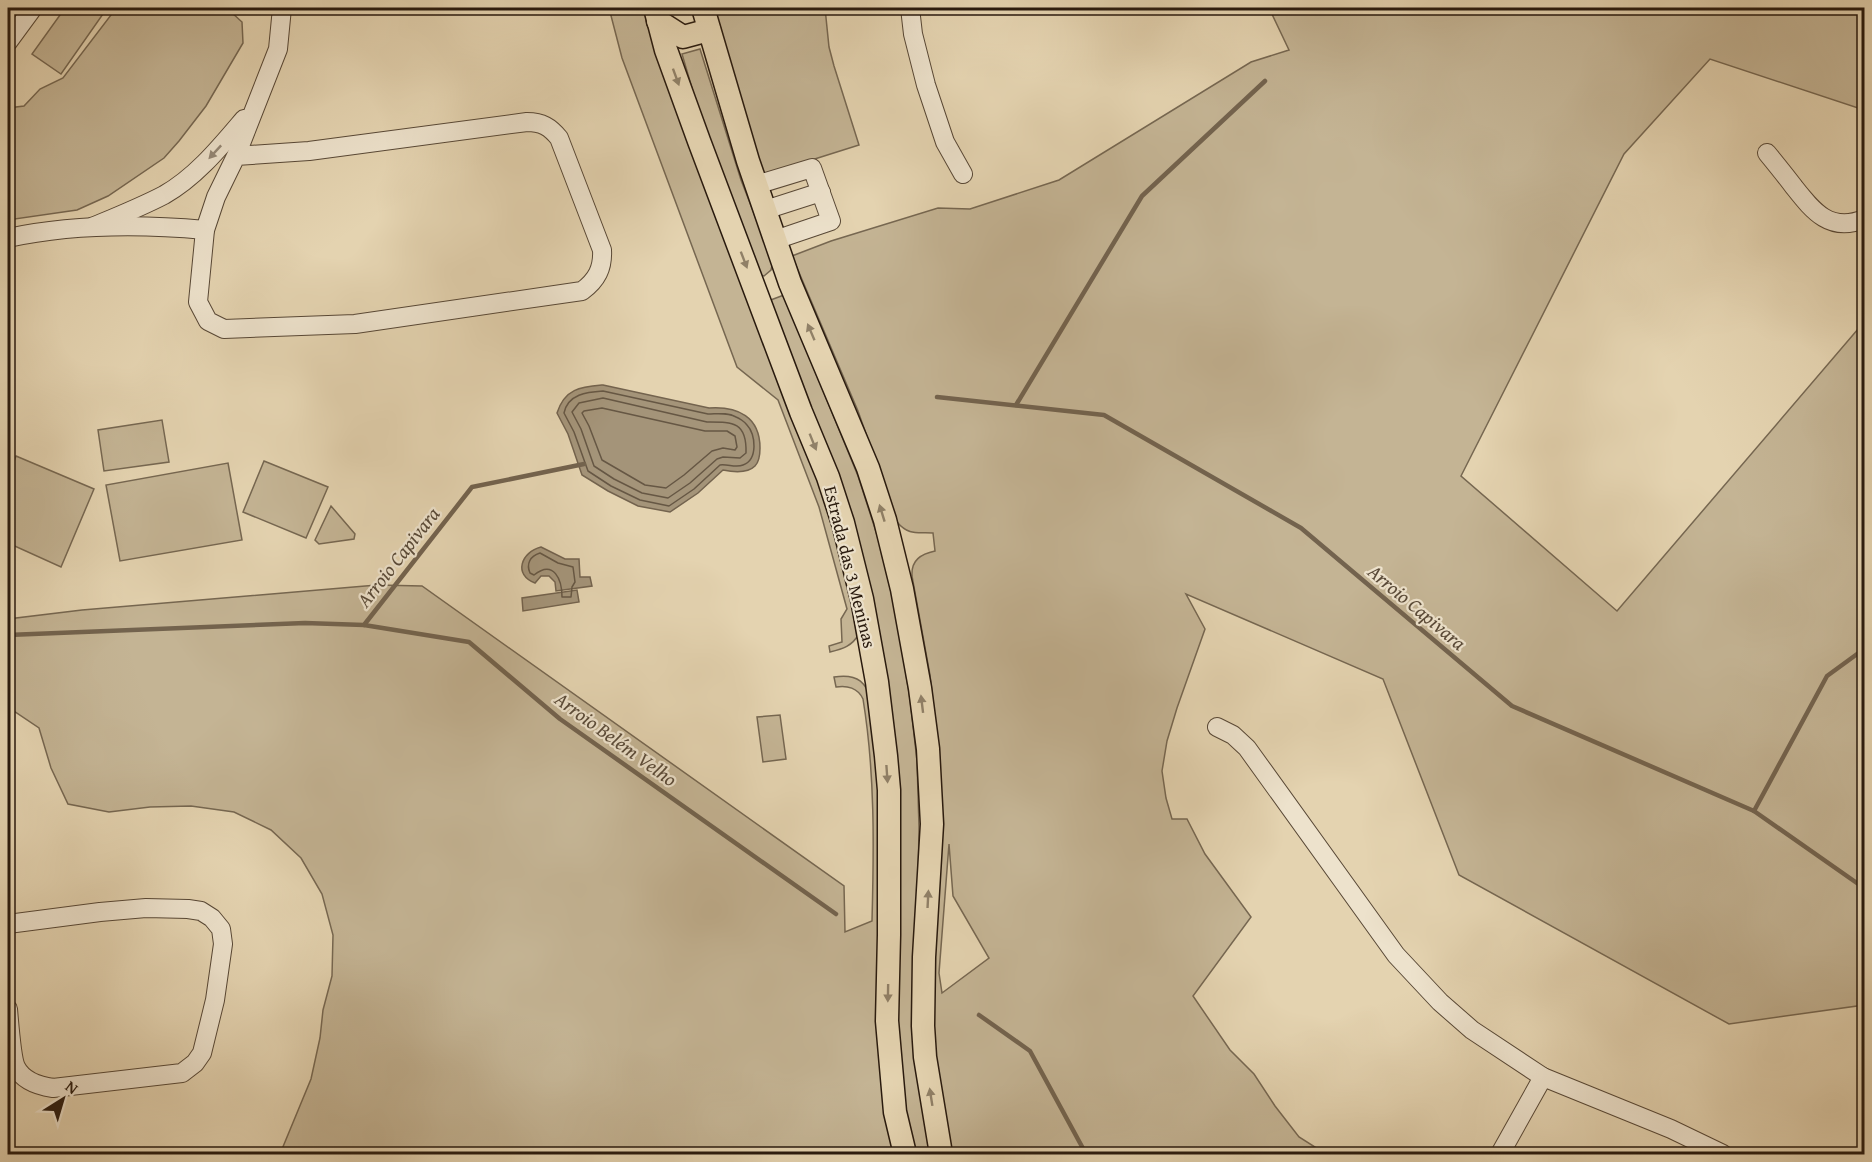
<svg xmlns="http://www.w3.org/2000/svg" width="1872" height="1162" viewBox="0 0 1872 1162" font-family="'Gentium Book Plus',serif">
  <rect width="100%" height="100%" fill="#e4d3b0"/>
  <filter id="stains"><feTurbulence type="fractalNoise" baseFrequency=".00333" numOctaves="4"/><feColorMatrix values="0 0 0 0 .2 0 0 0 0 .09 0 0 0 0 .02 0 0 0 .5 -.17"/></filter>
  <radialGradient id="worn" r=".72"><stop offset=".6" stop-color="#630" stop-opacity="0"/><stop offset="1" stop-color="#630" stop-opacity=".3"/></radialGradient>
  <!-- green -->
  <g fill="#c4b494" stroke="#766751" stroke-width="1.5" fill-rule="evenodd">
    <path d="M65,8H93L103,14L61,74L32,54Z"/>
    <path d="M119,8H158C174,13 212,1 227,9C232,12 237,18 242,22L243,43L206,106L179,141L164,158L108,196L77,210L8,220V108L24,106L40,89L63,78L114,11Z"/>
    <path d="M609,8H644L826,498L859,634C852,646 843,649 830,652L829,646L842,642L841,619L847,609L819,507L778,400L737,367L622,58Z"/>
    <path d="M714,8H825L829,47L834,66L859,145L764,175L737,87Z"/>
    <path d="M1269,8H1864V110L1710,59L1624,154L1461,476L1617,611L1864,322V1005L1729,1024L1459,875L1383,679L1186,594L1205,629L1177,708L1167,741L1162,771L1166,798L1172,819H1187L1205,854L1251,917L1193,996L1230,1050L1254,1074L1275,1106L1299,1137L1326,1154H949L933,1050L939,754L930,675L912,576C911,560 921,554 935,551L933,533C917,532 909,536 897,522L858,411L792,256L831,241L938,208L970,209L1059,180L1251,62L1289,50ZM949,844L953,896L989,958L942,993L939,973Z"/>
    <path d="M700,49L741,180L773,262L771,270L764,276L760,275L701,119L682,54Z"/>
    <path d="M784,295L858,476L879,541L896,613L910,699L917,761L919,827L916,999L933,1154H912L897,1062L891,714L768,301Z"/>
    <path d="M162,420L169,462L104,471L98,430Z"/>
    <path d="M16,456L94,489L61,567L8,543V477Z"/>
    <path d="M264,461L328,487L306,538L243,512Z"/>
    <path d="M228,463L242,540L120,561L106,485Z"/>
    <path d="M331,506L355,534L354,539L319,544L315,540Z"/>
    <path d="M377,585L422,586L844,886L845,932L872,921C874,847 875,772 863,699C858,688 847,685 836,687L834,677C859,673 866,683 874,704L896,1154H280L311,1079L320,1038L323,1010L332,976L333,935L322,894L301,858L271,830L234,812L191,806L150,807L109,812L68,804L51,768L39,728L8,707V619L82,610Z"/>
    <path d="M780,715L786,759L763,762L757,717Z"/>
  </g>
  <!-- water -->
  <g fill="#a49479" stroke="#73634e" stroke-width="1.5">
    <path d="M603,385L709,408C738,406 760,417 760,448C760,454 759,462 755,466C747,474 733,472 723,470L698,493L670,512L638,506L608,491L582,475L568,434L557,413C565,388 581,387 603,385Z"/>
    <path d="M541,547L565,559H579L580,577H590L592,586L556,591L555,582L549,576H541L535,583C513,575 521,552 541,547Z"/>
    <path d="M577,590L579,602L523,611L522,598Z"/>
  </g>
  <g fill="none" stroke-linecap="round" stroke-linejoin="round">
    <!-- shore -->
    <g stroke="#665744" stroke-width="1.5">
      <path d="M603,391L708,414C717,414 727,412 736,417C739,418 745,422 747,425C756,434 758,460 743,465C736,468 728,464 720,465L694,489L669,506L640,500L611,486L588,471L574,432L564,413C568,394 587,392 603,391Z"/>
      <path d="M603,398L707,422C732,422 747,421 746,453L740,458L723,457L717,459L690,483L668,498L642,493L614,479L594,466L581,429L572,412L579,403Z"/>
      <path d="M602,408L705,431H727L735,436L737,447L735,450L723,448L712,451L684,475L666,488L645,485L602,460L589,426L582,413L584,411Z"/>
      <path d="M540,553L558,563L573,567L575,582L572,587L571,597H562C562,580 554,559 534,575L530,573C526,564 530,556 540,553Z"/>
    </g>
    <!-- stream -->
    <g stroke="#73634e" stroke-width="4.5">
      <path d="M937,397L1104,415L1301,528L1512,706L1754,811L1864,888"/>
      <path d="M1016,405L1142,196L1265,81"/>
      <path d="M364,625L469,642L560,719L836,914"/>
      <path d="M8,635L305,623L364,625L472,487L584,464"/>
      <path d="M1754,811L1827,676L1864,649"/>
      <path d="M979,1015L1030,1051L1086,1154"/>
    </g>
    <defs>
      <g id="minor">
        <path d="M910,8L913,34L926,85L945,142L963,174"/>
        <path d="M8,42L33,8"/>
        <path d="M1767,153C1776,164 1785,175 1794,187C1813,211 1830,233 1864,219"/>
        <path d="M236,156L309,151L527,122C542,122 550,127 559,138L602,250C603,268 597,280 582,291L355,324L224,329L208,321L198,302L205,230L216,197L236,156L278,49L282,8"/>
        <path d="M756,185L812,168L831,221L775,240"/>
        <path d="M765,210L821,192"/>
        <path d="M92,227C116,217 141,207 164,195C196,177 221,146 244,119"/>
        <path d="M8,238C73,224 139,224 205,230"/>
        <path d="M1217,727L1233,735L1247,748L1396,955L1440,1002L1472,1030L1543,1077L1671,1129L1723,1154"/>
        <path d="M8,924L100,912L146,908L188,909L201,911L212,918L221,929L223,944L215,1000L202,1053L195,1063L182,1073L53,1088C39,1086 23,1081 16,1067C12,1059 9,1021 8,1009"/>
        <path d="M1500,1154L1543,1077"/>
      </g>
      <g id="major">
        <path d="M655,8L666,50L699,141L801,412L828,477L843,523L862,599L877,682L886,756L889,790V935L887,1021L895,1112L905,1154"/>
        <path d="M703,8L748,161L790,283L868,468L885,520L902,589L920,688L928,749L932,824L924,957L923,1026L925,1057L941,1154"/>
        <path d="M658,21L683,37L709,30"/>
      </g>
    </defs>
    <!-- minor casing -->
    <use href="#minor" stroke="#584836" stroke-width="20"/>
    <!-- major casing -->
    <use href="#major" stroke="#291a0e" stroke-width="25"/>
    <!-- minor -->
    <use href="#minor" stroke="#ede2cc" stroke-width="18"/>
    <!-- major -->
    <use href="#major" stroke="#e4d3b0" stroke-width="22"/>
  </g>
  <!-- one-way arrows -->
  <defs><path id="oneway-solid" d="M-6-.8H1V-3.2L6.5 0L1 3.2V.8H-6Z" transform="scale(1.5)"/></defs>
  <g fill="#908067">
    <use href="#oneway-solid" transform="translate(676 77) rotate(70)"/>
    <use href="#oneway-solid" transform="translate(744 260) rotate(69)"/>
    <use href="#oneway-solid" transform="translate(811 332) rotate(-113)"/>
    <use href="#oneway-solid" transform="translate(813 442) rotate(68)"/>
    <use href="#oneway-solid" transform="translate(882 513) rotate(-107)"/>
    <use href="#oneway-solid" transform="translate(922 704) rotate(-97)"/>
    <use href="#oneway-solid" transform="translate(887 774) rotate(86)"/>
    <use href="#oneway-solid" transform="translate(928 899) rotate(-87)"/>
    <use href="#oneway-solid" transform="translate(888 993) rotate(91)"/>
    <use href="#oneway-solid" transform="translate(931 1097) rotate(-99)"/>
  </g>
  <use fill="#958876" href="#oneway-solid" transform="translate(215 152) rotate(133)"/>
  <g text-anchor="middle" stroke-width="4.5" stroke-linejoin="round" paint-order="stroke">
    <!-- street labels -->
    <g font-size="18" fill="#291a0e" stroke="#ede2cc">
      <text transform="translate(850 567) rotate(76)" y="6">Estrada das 3 Meninas</text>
    </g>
    <!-- water labels -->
    <g font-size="20" font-style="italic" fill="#5a4b39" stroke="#ede2cc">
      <text transform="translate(398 557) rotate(-52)" y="7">Arroio Capivara</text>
      <text transform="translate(1417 607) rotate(40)" y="7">Arroio Capivara</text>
      <text transform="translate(616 739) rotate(36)" y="7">Arroio Belém Velho</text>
    </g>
  </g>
  <!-- margin -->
  <rect width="1872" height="1162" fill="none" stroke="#e4d3b0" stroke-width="30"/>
  <rect x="9" y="9" width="1854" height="1144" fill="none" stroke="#291a0e" stroke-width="3"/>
  <rect x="15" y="15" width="1842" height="1132" fill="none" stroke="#291a0e" stroke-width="1.5"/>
  <!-- north arrow -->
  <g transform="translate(63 1099) rotate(37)" stroke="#ede2cc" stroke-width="4.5" paint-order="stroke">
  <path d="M0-4.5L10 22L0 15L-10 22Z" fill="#291a0e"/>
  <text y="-9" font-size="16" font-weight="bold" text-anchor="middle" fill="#291a0e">N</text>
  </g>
  <rect width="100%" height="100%" filter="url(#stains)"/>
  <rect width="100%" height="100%" fill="url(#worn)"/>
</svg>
